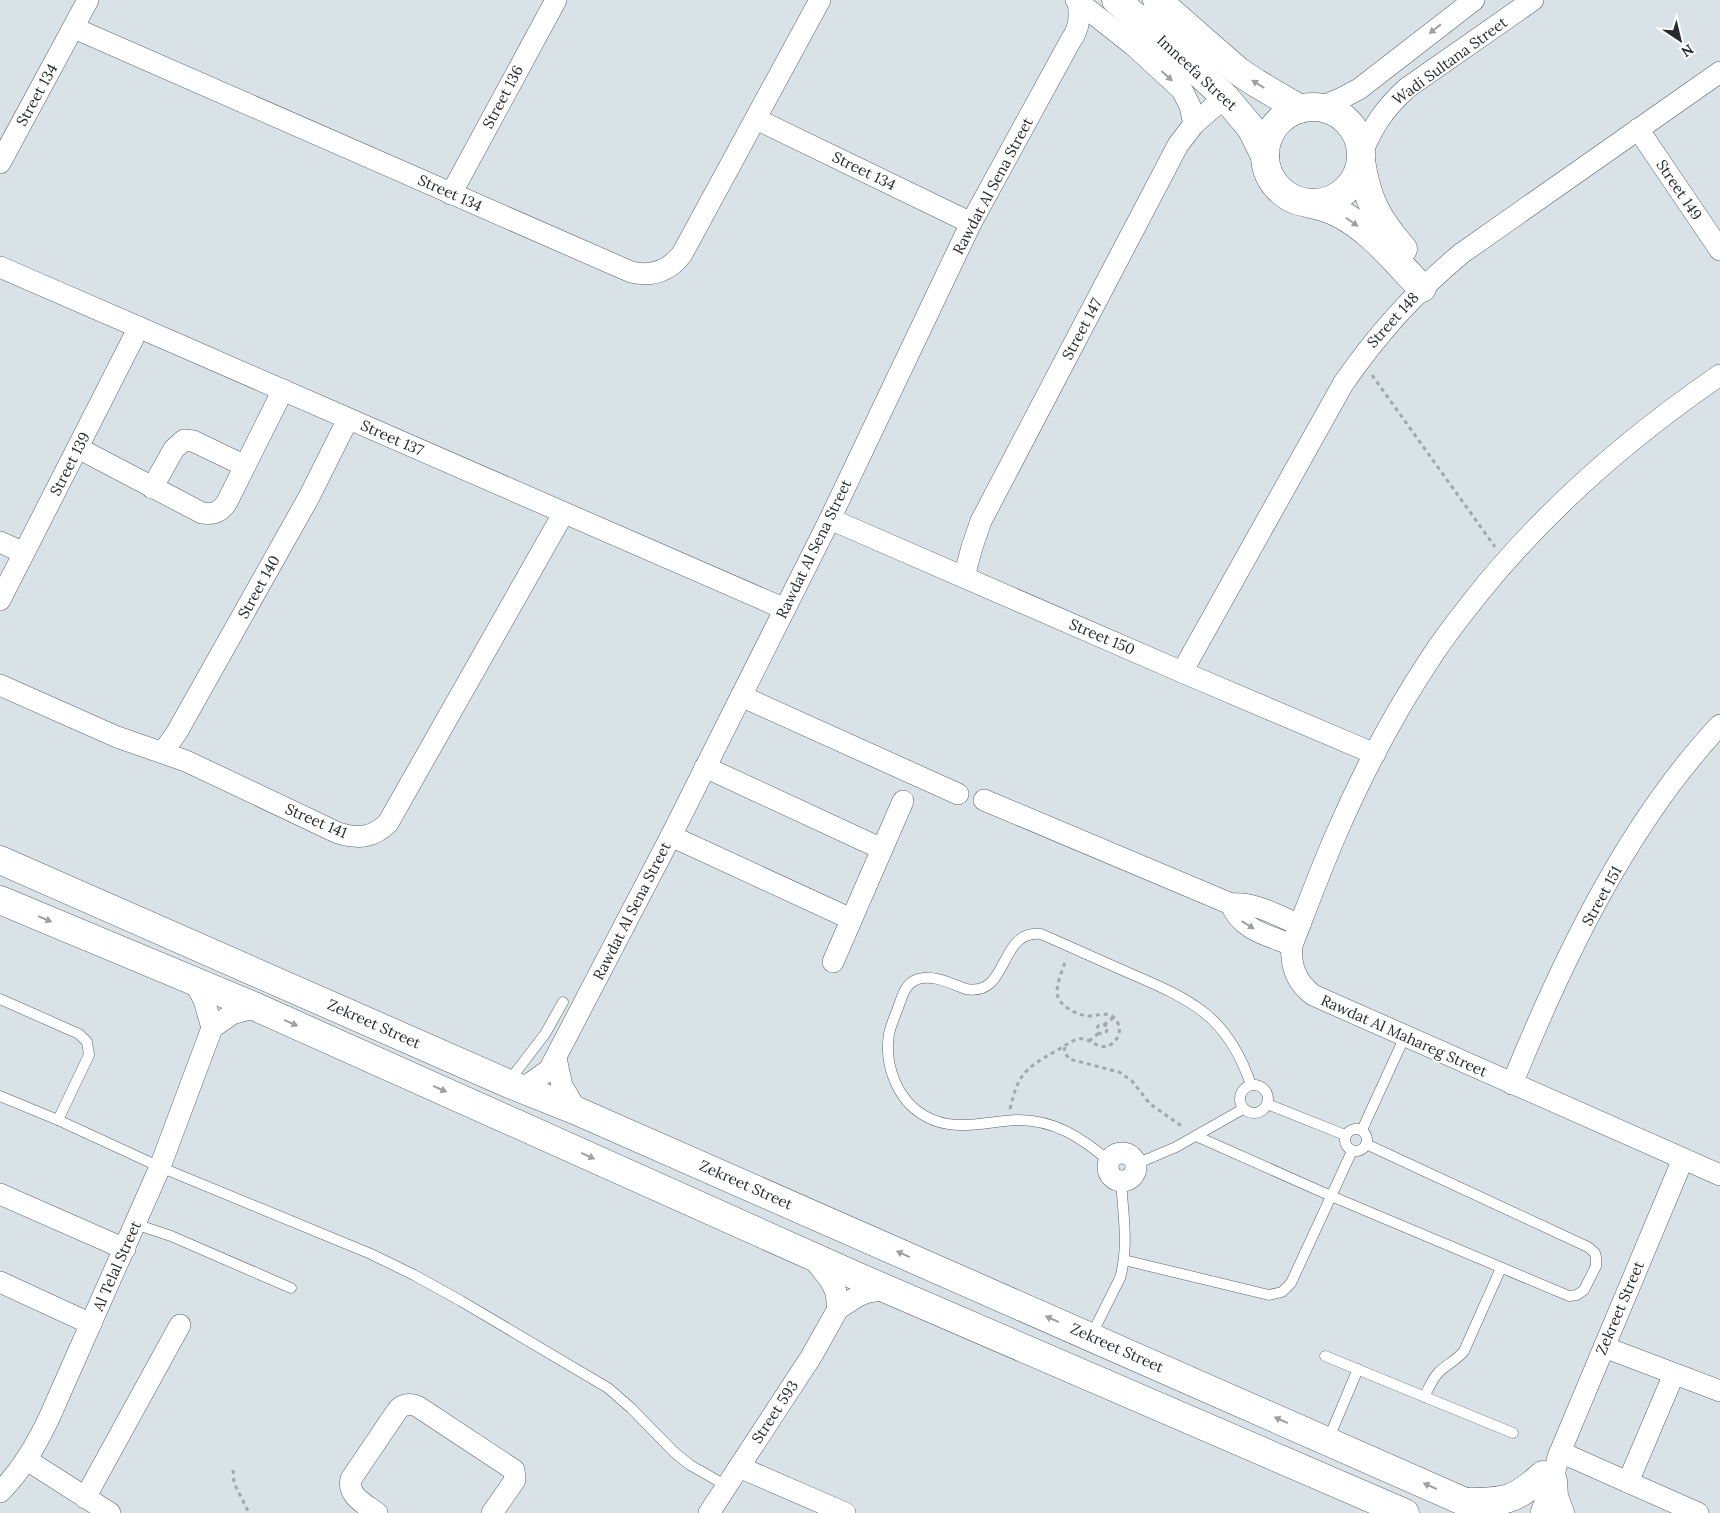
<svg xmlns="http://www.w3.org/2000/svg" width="1720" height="1513" viewBox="0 0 1720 1513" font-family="Lora,serif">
  <rect width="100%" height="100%" fill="#d8e2e7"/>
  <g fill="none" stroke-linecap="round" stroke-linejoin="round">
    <defs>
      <g id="lane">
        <path d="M0,999L79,1034L87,1042L89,1055L58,1120"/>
        <path d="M509,1081L545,1034L563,1002"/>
        <circle cx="1254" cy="1099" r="14"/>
        <path d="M0,1096L58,1120L160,1167L371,1254L414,1275L461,1301L608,1388L631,1408L674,1452L690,1465L727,1486"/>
        <path d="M1267,1104L1345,1135"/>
        <circle cx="1356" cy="1140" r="11"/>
        <path d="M1362,1130L1405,1036"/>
        <path d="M1196,1136L1331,1196L1569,1296L1577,1295L1584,1290L1596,1266V1257L1595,1253L1588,1247L1366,1144"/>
        <path d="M1109,1161C1082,1138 1055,1120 1018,1120C987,1121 954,1133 925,1116C897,1100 884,1065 889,1034C891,1024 896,1014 899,1005C903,994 906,983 918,979C933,974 952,984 966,989C1010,997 998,929 1041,934C1071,947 1100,960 1129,973C1192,1000 1228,1016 1251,1085"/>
        <path d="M1136,1164L1176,1147L1243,1109"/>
        <path d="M135,1224L171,1236L291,1288"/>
        <path d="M1124,1260L1269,1295L1282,1292L1291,1283L1352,1151"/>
        <path d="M1091,1336L1120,1278C1129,1247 1123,1213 1121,1181"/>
        <path d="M1325,1356L1513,1433"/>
        <path d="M1424,1397C1429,1388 1432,1379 1439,1372C1447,1364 1457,1360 1464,1351L1501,1268"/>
        <path d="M1328,1440L1358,1369"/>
      </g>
      <g id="street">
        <path d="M1076,0L1133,45L1182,90L1190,106L1194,124"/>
        <path d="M74,28L631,272C652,277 669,271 682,254L820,0"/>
        <path d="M1321,107L1340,99L1359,89L1474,0"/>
        <path d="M756,119L971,223"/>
        <path d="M1638,129L1720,250"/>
        <path d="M1361,156C1371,128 1385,108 1407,88L1533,0"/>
        <path d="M0,163L88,0"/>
        <path d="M451,194L556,0"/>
        <path d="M0,267C262,380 522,497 785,609"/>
        <path d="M1720,375C1628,438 1545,510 1475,598C1460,617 1445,636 1432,656C1394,713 1361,776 1334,839C1319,874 1306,909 1292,945C1290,966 1296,982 1313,995L1720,1175"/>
        <path d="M78,448L202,513C213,515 221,512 227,502L283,390"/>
        <path d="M152,488L174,449L184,440L193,441L245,466"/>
        <path d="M830,519L1182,672L1375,754"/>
        <path d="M0,542L24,553"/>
        <path d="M964,577L972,547L981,521L1178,145L1194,124L1225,97"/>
        <path d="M0,600L139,327"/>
        <path d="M1182,672L1343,384C1378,333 1415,292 1462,253L1720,72"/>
        <path d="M0,685L117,737L186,761L338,833C358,839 373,838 388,823L563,514"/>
        <path d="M741,696L958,794"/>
        <path d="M163,752L177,732L309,497L348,419"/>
        <path d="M705,767L882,849"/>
        <path d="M984,800L1231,904C1256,902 1278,916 1300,925"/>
        <path d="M671,836L851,919"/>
        <path d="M1231,904C1240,930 1270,936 1292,945"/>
        <path d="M833,962L903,801"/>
        <path d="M195,983L204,1000L212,1028"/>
        <path d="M556,1058L562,1086L577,1111"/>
        <path d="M1512,1084C1563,959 1627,824 1720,725"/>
        <path d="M522,1089L549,1070L671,836L830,519L971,223L1071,40C1080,28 1080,15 1078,0"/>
        <circle cx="1122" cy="1167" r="14"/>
        <path d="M0,1194L125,1249"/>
        <path d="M812,1257L830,1280L836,1292L838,1309"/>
        <path d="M0,1282L91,1324"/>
        <path d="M1604,1347L1720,1391"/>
        <path d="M1560,1452L1698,1513"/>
        <path d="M27,1460L110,1513"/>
        <path d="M739,1467L845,1513"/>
        <path d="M1628,1482L1674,1374"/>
        <path d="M0,1492C22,1470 37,1444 50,1416L160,1167L212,1028L232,1014L256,1007"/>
        <path d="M85,1498L180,1325"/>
        <path d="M377,1513C365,1504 347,1496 351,1479L397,1411C402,1404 409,1403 417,1406L514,1470L515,1480L492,1513"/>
        <path d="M709,1513L811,1357L838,1309L858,1296L868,1292L888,1289"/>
        <path d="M1541,1513L1553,1481L1558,1457L1683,1159"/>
      </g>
      <g id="secondary">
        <path d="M1116,0L1174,50L1225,97L1251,128L1265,156"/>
        <path d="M1157,0L1238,71L1256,83L1300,109"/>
        <circle cx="1313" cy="155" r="48"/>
        <path d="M1361,161C1367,200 1377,219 1403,249"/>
        <path d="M1308,203C1318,206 1328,208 1338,213C1371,229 1396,262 1422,288"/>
        <path d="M0,860L507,1083L577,1111L1490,1513"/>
        <path d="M0,900L256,1007L854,1275L1405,1513"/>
        <path d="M1553,1481L1554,1497L1560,1513"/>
        <path d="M1467,1502C1504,1502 1515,1501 1543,1475"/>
      </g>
    </defs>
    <!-- lane casing -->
    <use href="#lane" stroke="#5b6469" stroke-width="11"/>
    <!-- street casing -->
    <use href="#street" stroke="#5b6469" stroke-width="22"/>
    <!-- secondary casing -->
    <use href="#secondary" stroke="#5b6469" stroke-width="29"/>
    <!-- path -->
    <g stroke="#a0a8ac" stroke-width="3" stroke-dasharray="4 4" stroke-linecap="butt">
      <path d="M1372,375L1495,547"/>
      <circle cx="1102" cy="1029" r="5"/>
      <path d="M1104,1025L1114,1017"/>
      <path d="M1089,1041L1099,1033"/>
      <path d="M1065,1047L1064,1051L1069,1059L1119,1072L1132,1081L1150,1104L1183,1127"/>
      <path d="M1010,1109C1018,1075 1024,1069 1054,1052C1062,1048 1070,1041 1078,1039C1091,1036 1099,1054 1113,1043C1115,1041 1118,1038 1119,1034C1120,1030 1119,1027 1118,1023C1110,1009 1100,1016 1088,1016C1076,1015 1057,1005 1057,992C1057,982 1063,969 1066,959"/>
      <path d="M233,1470L234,1483L249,1513"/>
    </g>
    <!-- lane -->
    <use href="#lane" stroke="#fff" stroke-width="10"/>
    <!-- street -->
    <use href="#street" stroke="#fff" stroke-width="21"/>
    <!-- secondary -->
    <use href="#secondary" stroke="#fff" stroke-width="28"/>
  </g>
  <!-- one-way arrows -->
  <defs><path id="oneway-solid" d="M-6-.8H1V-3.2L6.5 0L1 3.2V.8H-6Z" transform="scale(1.25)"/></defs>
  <g fill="#9ea0a1">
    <use href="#oneway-solid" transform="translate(1435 29) rotate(142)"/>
    <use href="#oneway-solid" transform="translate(1167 76) rotate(42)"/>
    <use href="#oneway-solid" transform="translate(1258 84) rotate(-148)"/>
    <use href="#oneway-solid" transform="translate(1352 222) rotate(35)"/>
    <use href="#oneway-solid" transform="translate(45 919) rotate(23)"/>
    <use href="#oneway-solid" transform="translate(1248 925) rotate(31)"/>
    <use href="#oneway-solid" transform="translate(291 1023) rotate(24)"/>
    <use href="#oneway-solid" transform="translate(440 1089) rotate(24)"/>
    <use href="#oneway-solid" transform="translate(588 1156) rotate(24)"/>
    <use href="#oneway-solid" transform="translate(903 1254) rotate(-156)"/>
    <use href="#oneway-solid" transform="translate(1052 1319) rotate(-156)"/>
    <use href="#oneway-solid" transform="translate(1281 1420) rotate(-156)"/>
    <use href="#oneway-solid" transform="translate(1430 1486) rotate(-156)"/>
  </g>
  <g text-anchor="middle" stroke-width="4" stroke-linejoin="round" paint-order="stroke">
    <!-- street labels -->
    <g font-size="15" fill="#282c2e" stroke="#fff">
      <text transform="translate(1450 61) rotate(-36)" y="5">Wadi Sultana Street</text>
      <text transform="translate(1197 73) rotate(43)" y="5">Imneefa Street</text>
      <text transform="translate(37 95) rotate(-61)" y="5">Street 134</text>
      <text transform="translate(503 97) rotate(-62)" y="5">Street 136</text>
      <text transform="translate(864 171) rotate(26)" y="5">Street 134</text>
      <text transform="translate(993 186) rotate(-62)" y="5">Rawdat Al Sena Street</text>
      <text transform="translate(1679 190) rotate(56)" y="5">Street 149</text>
      <text transform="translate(450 193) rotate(24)" y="5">Street 134</text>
      <text transform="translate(1393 320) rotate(-48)" y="5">Street 148</text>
      <text transform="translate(1082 329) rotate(-62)" y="5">Street 147</text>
      <text transform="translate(392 438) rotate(24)" y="5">Street 137</text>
      <text transform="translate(70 464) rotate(-63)" y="5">Street 139</text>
      <text transform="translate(814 549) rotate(-64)" y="5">Rawdat Al Sena Street</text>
      <text transform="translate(259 587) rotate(-61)" y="5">Street 140</text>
      <text transform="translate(1102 637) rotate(23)" y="5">Street 150</text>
      <text transform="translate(316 821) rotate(23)" y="5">Street 141</text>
      <text transform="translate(1602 896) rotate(-61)" y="5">Street 151</text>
      <text transform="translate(632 911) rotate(-63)" y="5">Rawdat Al Sena Street</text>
      <text transform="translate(374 1024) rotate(24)" y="5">Zekreet Street</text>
      <text transform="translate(1404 1036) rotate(24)" y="5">Rawdat Al Mahareg Street</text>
      <text transform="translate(746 1185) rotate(24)" y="5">Zekreet Street</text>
      <text transform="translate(117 1266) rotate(-66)" y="5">Al Telal Street</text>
      <text transform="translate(1620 1308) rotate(-67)" y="5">Zekreet Street</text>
      <text transform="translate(1117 1348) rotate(24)" y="5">Zekreet Street</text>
      <text transform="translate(775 1412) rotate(-57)" y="5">Street 593</text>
    </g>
  </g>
  <!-- north arrow -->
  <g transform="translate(1680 40) rotate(145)" stroke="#ffffff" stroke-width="4" paint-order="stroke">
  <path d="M0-4L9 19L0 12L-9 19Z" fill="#282c2e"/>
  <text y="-8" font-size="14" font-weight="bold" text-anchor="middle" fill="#282c2e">N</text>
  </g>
</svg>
